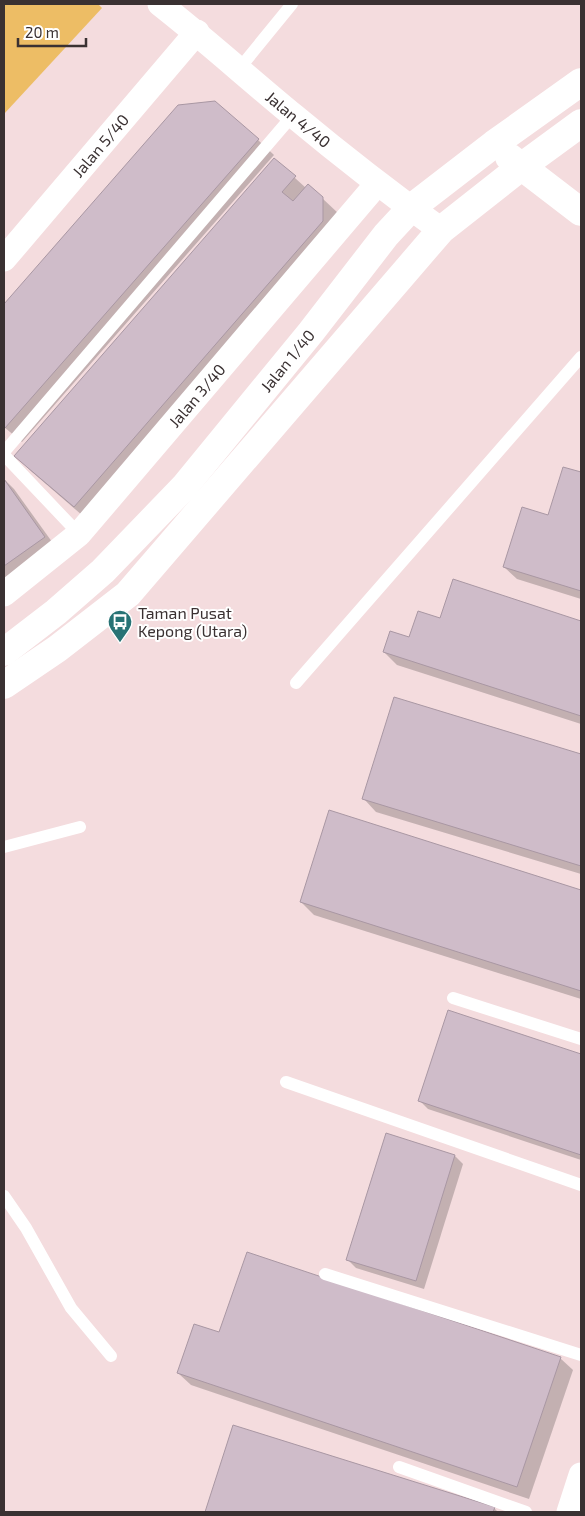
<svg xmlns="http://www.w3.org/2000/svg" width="585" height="1516" viewBox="0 0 585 1516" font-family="'Exo 2',sans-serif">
  <rect width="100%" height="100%" fill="#f4dcde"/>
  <!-- green -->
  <path fill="#edbd65" d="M4,4H98L102,8L4,114Z"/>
  <!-- shadow -->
  <g fill="#0003">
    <path d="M179,106L258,140L274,155L22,442L4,427V306Z"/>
    <path d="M274,159L306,188L322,198L339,214L90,522L32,472L16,456Z"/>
    <path d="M564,468L581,474V599L517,579L504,567L549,517Z"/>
    <path d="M4,479L14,489L60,553L4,593Z"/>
    <path d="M454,581L581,622V724L397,665L384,652L441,620Z"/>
    <path d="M395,699L581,756V874L376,812L364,799Z"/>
    <path d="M330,812L581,891V999L314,915L301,902Z"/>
    <path d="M449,1012L581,1055V1160L428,1109L419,1100Z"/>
    <path d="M455,1156L463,1164L424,1289L356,1268L348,1260Z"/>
    <path d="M220,1333L560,1358L573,1370L529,1499L191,1385L178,1373Z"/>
    <path d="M234,1427L494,1508L498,1512H206Z"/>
  </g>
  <!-- building -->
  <g fill="#cfbcc9" stroke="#a997a3">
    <path d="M215,101L259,139L5,428L4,426V304L178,105Z"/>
    <path d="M274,158L296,176L282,192L293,201L308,184L323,197V221L74,507L14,456Z"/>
    <path d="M563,467L581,472V591L503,567L522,507L548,515Z"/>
    <path d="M4,479L45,537L4,566Z"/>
    <path d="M453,579L581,621V716L383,652L390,631L409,637L418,611L440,618Z"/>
    <path d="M394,697L581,754V866L362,799Z"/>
    <path d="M329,810L581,890V991L300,902Z"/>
    <path d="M448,1010L581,1054V1155L418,1101Z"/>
    <path d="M386,1133L455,1155L416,1281L346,1260Z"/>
    <path d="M247,1252L561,1357L517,1487L177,1373L194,1324L219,1332Z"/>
    <path d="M233,1425L495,1507L493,1512H205Z"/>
  </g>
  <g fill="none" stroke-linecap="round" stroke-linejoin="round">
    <!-- lane -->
    <g stroke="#fff" stroke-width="12">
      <path d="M239,69L292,4"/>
      <path d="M4,452L293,115"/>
      <path d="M4,455L79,534"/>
      <path d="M296,683L581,357"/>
      <path d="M4,847L80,827"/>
      <path d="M453,998L581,1039"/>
      <path d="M286,1082L581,1185"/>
      <path d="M4,1196L26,1228L71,1308L111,1356"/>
      <path d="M325,1274L581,1355"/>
      <path d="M399,1467L526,1512"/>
    </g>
    <!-- street -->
    <g stroke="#fff" stroke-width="25">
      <path id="s1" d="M160,4C206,40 249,79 294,116C342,156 391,194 441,230"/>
      <path id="s2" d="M4,259L197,32"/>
      <path id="s3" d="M4,594L79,534L377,184"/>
      <path d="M569,1512L581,1475"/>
    </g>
    <!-- secondary -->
    <g stroke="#fff" stroke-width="28">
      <path d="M509,157L581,212"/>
      <path id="s4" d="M4,652L56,612L103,571L184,487L311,332L386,235L411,208L494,144L581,82"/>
      <path d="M4,685L57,649L128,594L441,230L521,167L581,123"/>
    </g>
  </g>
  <!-- icons -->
  <defs>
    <symbol id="bus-pin" viewBox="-11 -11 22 30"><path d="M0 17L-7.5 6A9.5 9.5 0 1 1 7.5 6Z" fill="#287375" stroke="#fff"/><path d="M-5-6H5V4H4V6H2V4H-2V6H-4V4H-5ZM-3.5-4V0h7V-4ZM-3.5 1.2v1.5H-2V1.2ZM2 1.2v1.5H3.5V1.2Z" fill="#fff"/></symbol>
  </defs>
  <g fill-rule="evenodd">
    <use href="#bus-pin" x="106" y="608" width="28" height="38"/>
  </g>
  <g text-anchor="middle" stroke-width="4" stroke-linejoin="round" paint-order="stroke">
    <!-- street labels -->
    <g font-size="16" fill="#3a3132" stroke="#fff">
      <text dy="6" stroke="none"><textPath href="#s1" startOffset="180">Jalan 4/40</textPath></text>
      <text dy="6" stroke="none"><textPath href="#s2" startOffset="149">Jalan 5/40</textPath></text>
      <text dy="6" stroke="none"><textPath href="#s4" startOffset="408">Jalan 1/40</textPath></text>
      <text dy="6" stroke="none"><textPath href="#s3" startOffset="278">Jalan 3/40</textPath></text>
    </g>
    <!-- poi labels -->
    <g font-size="16" fill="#3a3132" stroke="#fff" text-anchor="start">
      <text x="138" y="619">Taman Pusat<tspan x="138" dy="18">Kepong (Utara)</tspan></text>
    </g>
  </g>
  <!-- border -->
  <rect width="585" height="1516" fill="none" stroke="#3a3132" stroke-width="10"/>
  <!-- scale -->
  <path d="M18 38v8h68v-8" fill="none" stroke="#3a3132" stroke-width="2.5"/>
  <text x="25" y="38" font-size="15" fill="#3a3132" stroke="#ffffff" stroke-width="4" paint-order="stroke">20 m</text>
</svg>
